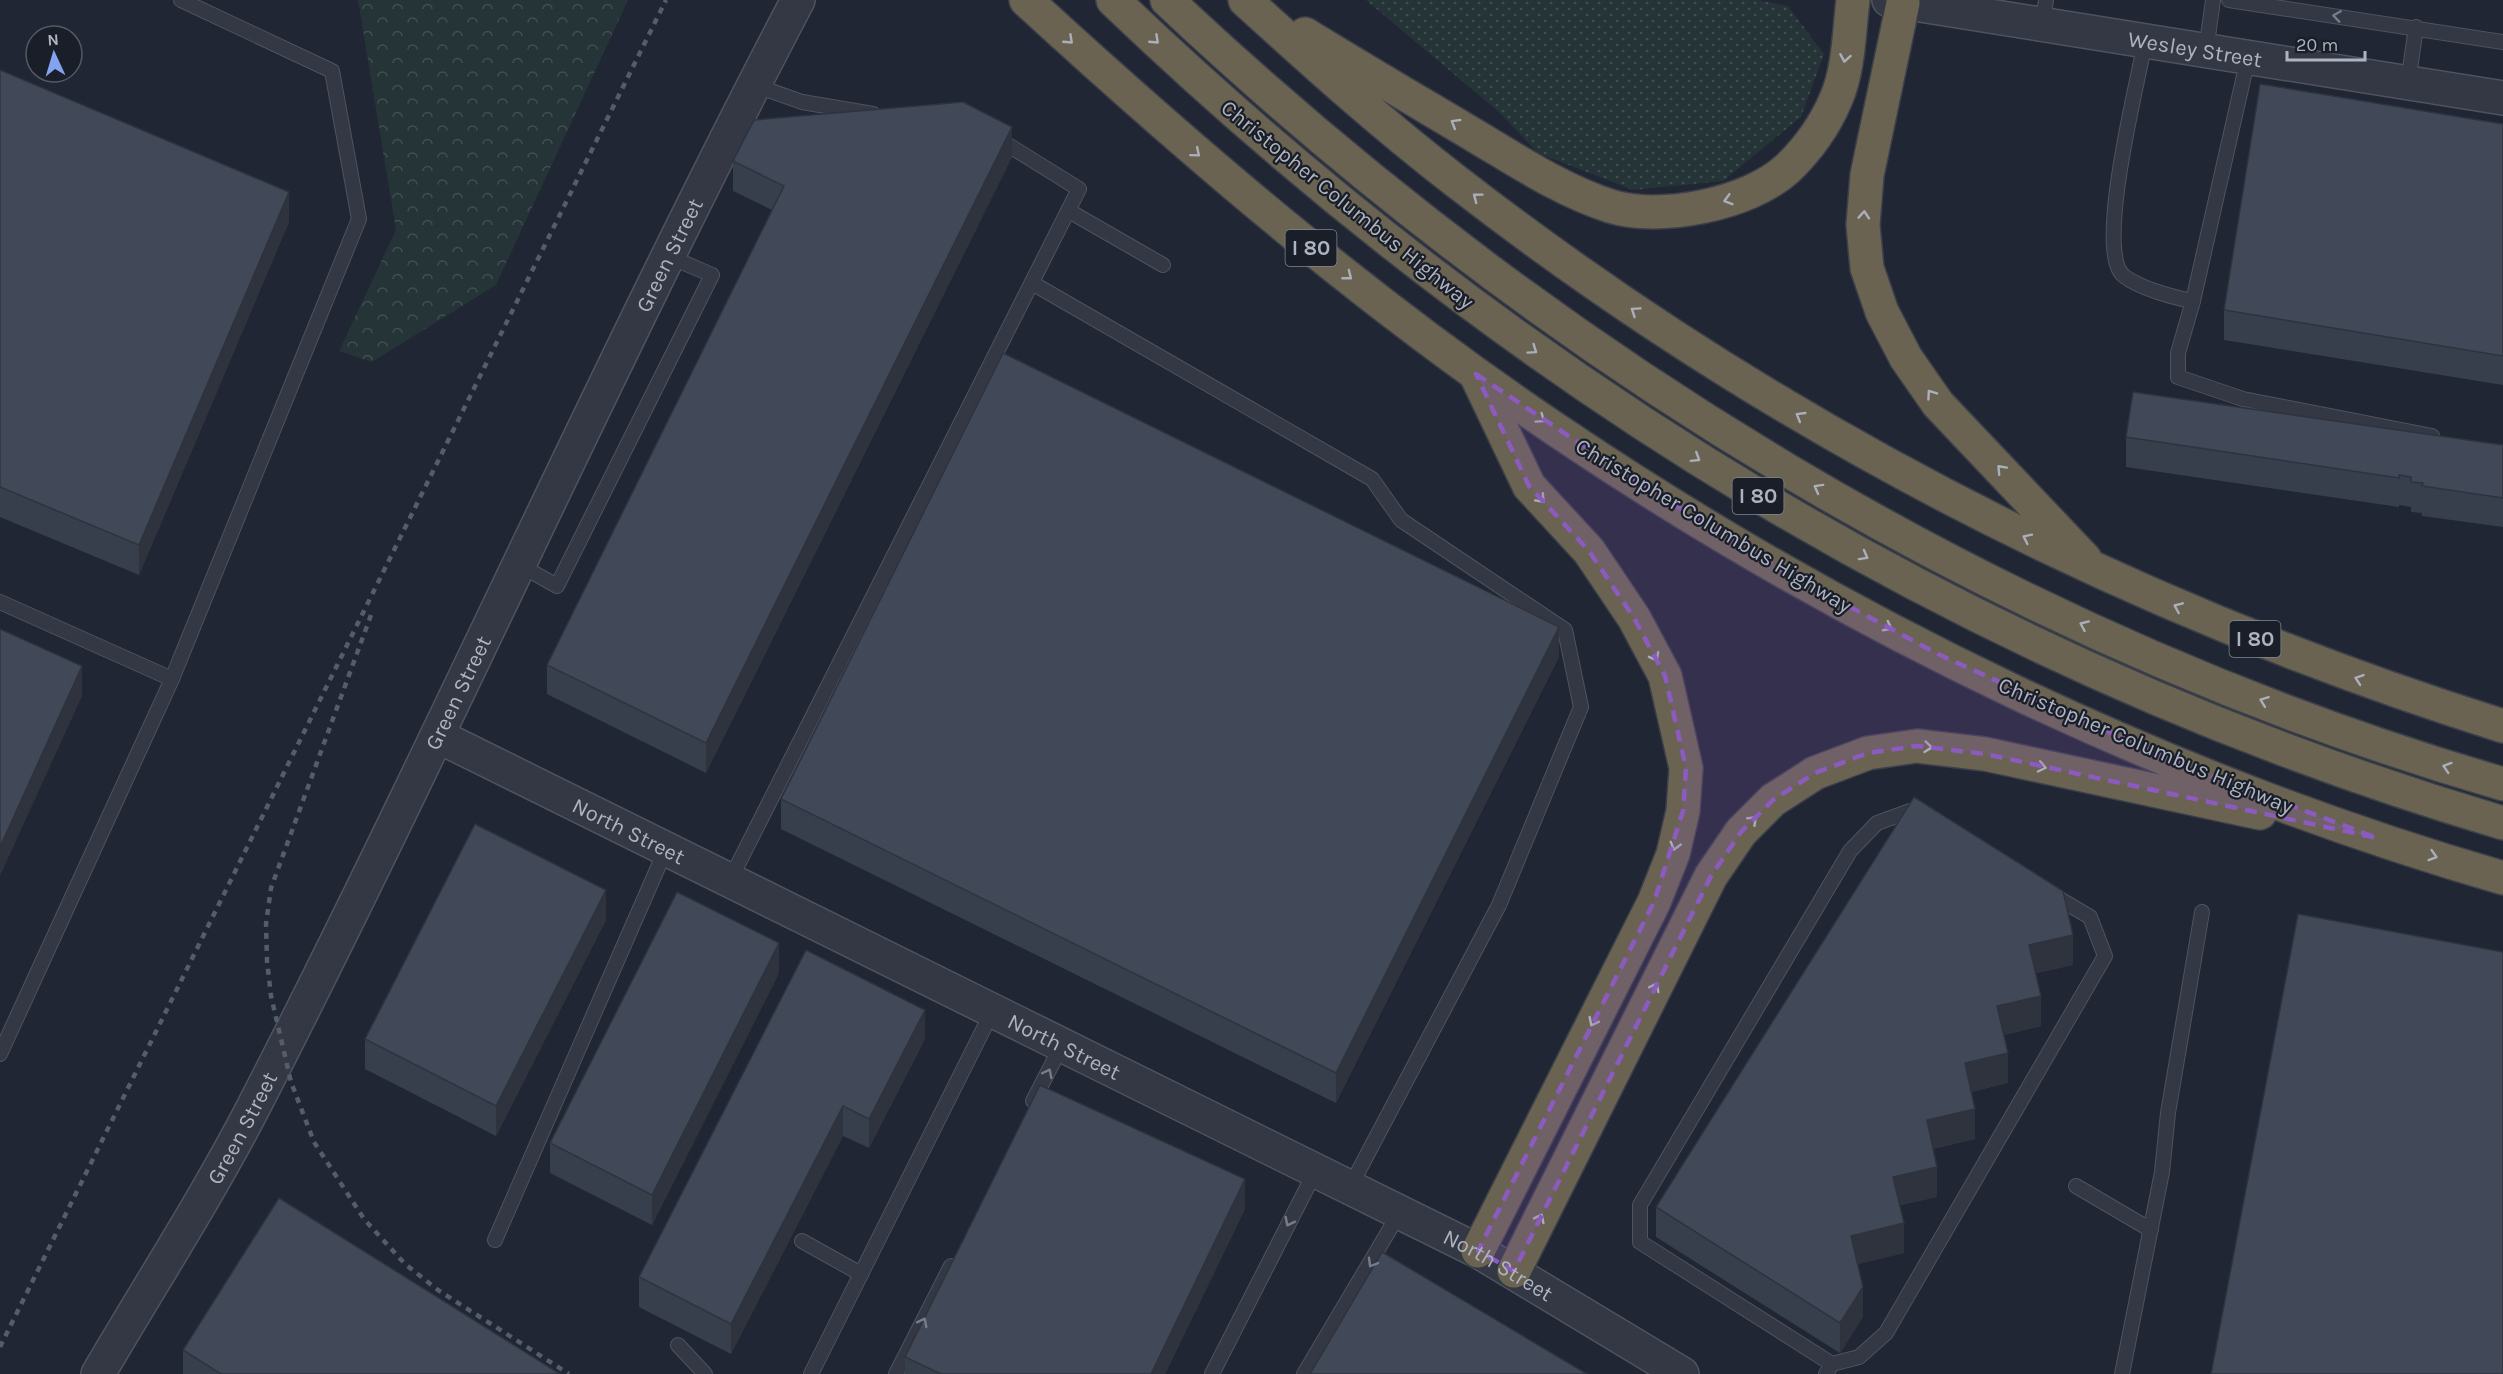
<svg xmlns="http://www.w3.org/2000/svg" width="2503" height="1374" viewBox="0 0 2503 1374" font-family="Karla,sans-serif">
  <defs>
    <pattern id="grass-dots" width="8" height="8" patternUnits="userSpaceOnUse" patternTransform="scale(1.5)"><rect width="8" height="8" fill="#253437"/><path d="M2 2h.1M6 6h.1" fill="none" stroke="#424f52" stroke-width="1.8" stroke-linecap="round"/></pattern>
    <pattern id="forest-crowns" width="20" height="18" patternUnits="userSpaceOnUse" patternTransform="scale(1.5)"><rect width="20" height="18" fill="#253437"/><path d="M2 6a3 3 0 1 1 6 0M12 15a3 3 0 1 1 6 0" fill="none" stroke="#424f52"/></pattern>
  </defs>
  <rect width="100%" height="100%" fill="#202633"/>
  <!-- grass -->
  <path fill="url(#grass-dots)" d="M1366,0H1758L1788,6L1824,54L1801,117L1723,181L1633,190L1538,153L1500,113Z"/>
  <!-- forest -->
  <path fill="url(#forest-crowns)" d="M358,0H628L496,285L372,362L339,351L396,230Z"/>
  <g fill="none" stroke-linecap="round" stroke-linejoin="round">
    <defs>
      <g id="service">
        <path d="M2229,0L2503,42"/>
        <path d="M2042,26L2046,0"/>
        <path d="M2145,42C2138,81 2094,253 2124,276C2139,288 2175,298 2193,301"/>
        <path d="M2206,51L2213,0"/>
        <path d="M2248,58L2193,301L2178,353V377L2243,399L2432,436"/>
        <path d="M2408,83L2416,27"/>
        <path d="M754,85L802,102L873,114"/>
        <path d="M1069,211L1163,265"/>
        <path d="M1032,283L1372,479L1401,520L1565,630L1581,707L1499,905L1350,1187"/>
        <path d="M518,564L557,586L712,275L668,256"/>
        <path d="M0,602L172,679"/>
        <path d="M730,880L1079,189L997,138"/>
        <path d="M0,1054L172,679L359,219L332,71L181,0"/>
        <path d="M1033,1101L1062,1045"/>
        <path d="M2076,1186L2151,1230"/>
        <path d="M495,1240L666,849"/>
        <path d="M802,1241L861,1274"/>
        <path d="M678,1345L705,1374"/>
        <path d="M1832,1364L1640,1242V1205L1850,851L1877,823L1910,811L1918,816"/>
        <path d="M811,1374L993,1010"/>
        <path d="M896,1374L951,1266"/>
        <path d="M1212,1374L1316,1170"/>
        <path d="M1304,1374L1400,1212"/>
        <path d="M1826,1374L1832,1364L1859,1357L1886,1333L2105,956L2090,917L2051,894"/>
        <path d="M2122,1374L2162,1172L2168,1113L2202,912"/>
      </g>
      <g id="tertiary">
        <path id="s1" d="M1889,0L2503,98"/>
        <path id="s2" d="M438,736L1478,1251L1682,1374"/>
        <path id="s3" d="M98,1374C150,1285 207,1197 254,1106C442,740 607,364 798,0"/>
      </g>
      <g id="motorway">
        <path d="M1026,0C1195,155 1370,305 1561,433C1849,627 2169,781 2503,878"/>
        <path d="M1113,0C1513,383 1971,665 2503,823"/>
        <path d="M1167,0C1546,357 2001,638 2503,784"/>
        <path d="M1245,0C1314,63 1383,125 1457,182C1773,427 2122,606 2503,726"/>
        <path d="M1903,3L1867,175L1863,225L1867,268L1882,312L1906,358L1938,404L2085,559"/>
        <path d="M1305,34C1362,69 1420,103 1477,137C1519,162 1563,191 1610,206C1659,222 1749,204 1787,169C1807,150 1825,125 1836,99C1849,69 1849,32 1853,0"/>
        <path d="M1476,375L1529,486L1589,551L1634,618L1665,676L1686,768L1683,811L1673,854L1654,902L1478,1251"/>
        <path d="M1514,1271L1711,876L1741,832L1773,800L1815,773L1868,753L1917,746L1985,754L2260,813"/>
      </g>
    </defs>
    <!-- service casing -->
    <use href="#service" stroke="#4e535f" stroke-width="16"/>
    <!-- tertiary casing -->
    <use href="#tertiary" stroke="#4e535f" stroke-width="36"/>
    <!-- motorway casing -->
    <use href="#motorway" stroke="#3b404b" stroke-width="36"/>
    <!-- service -->
    <use href="#service" stroke="#333844" stroke-width="14"/>
    <!-- tertiary -->
    <use href="#tertiary" stroke="#333844" stroke-width="33"/>
    <!-- motorway -->
    <use href="#motorway" stroke="#6a6351" stroke-width="33"/>
    <!-- rail -->
    <g stroke="#555c6b" stroke-width="4.5" stroke-dasharray="6 6" stroke-linecap="butt">
      <path d="M371,615L271,888L266,924L267,961L271,996L291,1082L314,1142L364,1219L405,1264L438,1290L569,1374"/>
      <path d="M0,1347L666,0"/>
    </g>
  </g>
  <!-- wall -->
  <g fill="#383f4c">
    <path d="M0,70L289,222L139,575L0,517Z"/>
    <path d="M2503,124V385L2224,340V310Z"/>
    <path d="M1012,157L706,773L547,694V665L772,210L733,191V161Z"/>
    <path d="M2126,437L2503,445V527L2422,516V513L2411,512V507L2399,505V507L2126,467Z"/>
    <path d="M1559,657L1336,1103L781,829V799Z"/>
    <path d="M1914,797L2073,965L2036,973L2041,1026L2004,1035L2008,1083L1971,1092L1975,1139L1933,1149L1937,1197L1900,1205L1904,1253L1857,1264L1863,1317L1840,1353L1656,1237V1207Z"/>
    <path d="M606,920L496,1136L365,1069V1039Z"/>
    <path d="M806,950L925,1039L869,1148L843,1136L731,1354L639,1307V1277Z"/>
    <path d="M779,973L652,1225L550,1173V1143Z"/>
    <path d="M1245,1209L1165,1374H905V1357Z"/>
    <path d="M183,1350L560,1374H183Z"/>
  </g>
  <!-- shaded-wall -->
  <g fill="#2e333e">
    <path d="M1012,127V157L706,773V743Z"/>
    <path d="M289,192V222L139,575V545Z"/>
    <path d="M1559,627V657L1336,1103V1073Z"/>
    <path d="M82,666V696L0,876V847Z"/>
    <path d="M606,890V920L496,1136V1106Z"/>
    <path d="M2073,935V965L2029,975V945Z"/>
    <path d="M779,943V973L652,1225V1195Z"/>
    <path d="M2041,996V1026L1997,1036V1006Z"/>
    <path d="M925,1010V1039L869,1148V1119Z"/>
    <path d="M2008,1053V1083L1965,1093V1063Z"/>
    <path d="M843,1106V1136L731,1354V1324Z"/>
    <path d="M1975,1109V1139L1927,1150V1120Z"/>
    <path d="M1937,1167V1197L1893,1207V1177Z"/>
    <path d="M1245,1179V1209L1165,1374H1151Z"/>
    <path d="M1904,1223V1253L1851,1266V1236Z"/>
    <path d="M1863,1287V1317L1840,1353V1323Z"/>
  </g>
  <!-- building -->
  <g fill="#414958" stroke="#2e333e" stroke-width="1.5">
    <path d="M0,70L289,192L139,545L0,487Z"/>
    <path d="M2260,84L2503,124V356L2224,310Z"/>
    <path d="M963,102L1012,127L706,743L547,665L784,186L733,161L754,120Z"/>
    <path d="M1003,353L1559,627L1336,1073L781,799Z"/>
    <path d="M2133,392L2503,445V498L2422,486L2423,483L2411,482V477L2399,475V478L2126,437Z"/>
    <path d="M0,629L82,666L0,847Z"/>
    <path d="M1914,797L2063,891L2073,935L2029,945L2041,996L1997,1006L2008,1053L1965,1063L1975,1109L1927,1120L1937,1167L1893,1177L1904,1223L1851,1236L1863,1287L1840,1323L1656,1207Z"/>
    <path d="M475,824L606,890L496,1106L365,1039Z"/>
    <path d="M677,892L779,943L652,1195L550,1143Z"/>
    <path d="M2298,914L2503,952V1374H2211Z"/>
    <path d="M806,950L925,1010L869,1119L843,1106L731,1324L639,1277Z"/>
    <path d="M1040,1085L1245,1179L1151,1374H941L905,1357Z"/>
    <path d="M279,1198L560,1374H221L183,1350Z"/>
    <path d="M1382,1252L1587,1374H1310Z"/>
  </g>
  <!-- one-way arrows -->
  <defs><path id="oneway-chevron" d="M-2-3.5L2.5 0L-2 3.5" fill="none" stroke-width="1.6" stroke-linecap="round" stroke-linejoin="round" transform="scale(1.5)"/></defs>
  <g stroke="#767c89">
    <use href="#oneway-chevron" transform="translate(2337 16) rotate(-172)"/>
    <use href="#oneway-chevron" transform="translate(1048 1073) rotate(-63)"/>
    <use href="#oneway-chevron" transform="translate(1289 1222) rotate(117)"/>
    <use href="#oneway-chevron" transform="translate(1372 1263) rotate(120)"/>
    <use href="#oneway-chevron" transform="translate(923 1322) rotate(-63)"/>
  </g>
  <g stroke="#aaafbb">
    <use href="#oneway-chevron" transform="translate(1069 40) rotate(43)"/>
    <use href="#oneway-chevron" transform="translate(1155 40) rotate(43)"/>
    <use href="#oneway-chevron" transform="translate(1845 58) rotate(100)"/>
    <use href="#oneway-chevron" transform="translate(1455 123) rotate(-149)"/>
    <use href="#oneway-chevron" transform="translate(1196 153) rotate(40)"/>
    <use href="#oneway-chevron" transform="translate(1477 197) rotate(-143)"/>
    <use href="#oneway-chevron" transform="translate(1728 200) rotate(164)"/>
    <use href="#oneway-chevron" transform="translate(1864 215) rotate(-86)"/>
    <use href="#oneway-chevron" transform="translate(1348 276) rotate(38)"/>
    <use href="#oneway-chevron" transform="translate(1635 311) rotate(-146)"/>
    <use href="#oneway-chevron" transform="translate(1533 350) rotate(35)"/>
    <use href="#oneway-chevron" transform="translate(1931 394) rotate(-125)"/>
    <use href="#oneway-chevron" transform="translate(1800 416) rotate(-149)"/>
    <use href="#oneway-chevron" transform="translate(1541 419) rotate(35)"/>
    <use href="#oneway-chevron" transform="translate(1696 458) rotate(32)"/>
    <use href="#oneway-chevron" transform="translate(2001 469) rotate(-133)"/>
    <use href="#oneway-chevron" transform="translate(1818 488) rotate(-151)"/>
    <use href="#oneway-chevron" transform="translate(1541 499) rotate(47)"/>
    <use href="#oneway-chevron" transform="translate(2027 538) rotate(-154)"/>
    <use href="#oneway-chevron" transform="translate(1864 556) rotate(29)"/>
    <use href="#oneway-chevron" transform="translate(2178 607) rotate(-157)"/>
    <use href="#oneway-chevron" transform="translate(2084 625) rotate(-156)"/>
    <use href="#oneway-chevron" transform="translate(1888 627) rotate(28)"/>
    <use href="#oneway-chevron" transform="translate(1655 657) rotate(62)"/>
    <use href="#oneway-chevron" transform="translate(2359 679) rotate(-161)"/>
    <use href="#oneway-chevron" transform="translate(2264 701) rotate(-159)"/>
    <use href="#oneway-chevron" transform="translate(1928 747) rotate(6)"/>
    <use href="#oneway-chevron" transform="translate(2042 767) rotate(12)"/>
    <use href="#oneway-chevron" transform="translate(2447 767) rotate(-162)"/>
    <use href="#oneway-chevron" transform="translate(1753 820) rotate(-44)"/>
    <use href="#oneway-chevron" transform="translate(1675 846) rotate(105)"/>
    <use href="#oneway-chevron" transform="translate(2433 856) rotate(17)"/>
    <use href="#oneway-chevron" transform="translate(1655 987) rotate(-64)"/>
    <use href="#oneway-chevron" transform="translate(1593 1022) rotate(117)"/>
    <use href="#oneway-chevron" transform="translate(1540 1218) rotate(-64)"/>
  </g>
  <!-- marked area -->
  <path fill="#8c5bc0" fill-opacity="0.2" stroke="#8c5bc0" stroke-width="4.5" stroke-dasharray="12 8" stroke-linejoin="round" d="M1476,374L1636,481L1785,572L1938,654L2173,761L2377,838L1985,754L1917,746L1868,753L1815,773L1773,800L1741,832L1711,876L1514,1271L1478,1251L1654,902L1683,811L1686,768L1665,676L1634,618L1589,551L1529,486Z"/>
  <g text-anchor="middle" stroke-width="4.5" stroke-linejoin="round" paint-order="stroke">
    <!-- shield labels -->
    <g fill="#191e28" stroke="#818693" stroke-width="1.5">
      <rect x="1285.5" y="230" width="51" height="36" rx="4.5"/>
      <rect x="1732.5" y="478" width="51" height="36" rx="4.5"/>
      <rect x="2229.5" y="621" width="51" height="36" rx="4.5"/>
    </g>
    <g font-size="21" font-weight="bold" fill="#adb3c1">
      <text x="1311" y="255">I 80</text>
      <text x="1758" y="503">I 80</text>
      <text x="2255" y="646">I 80</text>
    </g>
    <!-- street labels -->
    <g font-size="22" fill="#adb3c1" stroke="#191e28">
      <text dy="8" stroke="none"><textPath href="#s1" startOffset="310">Wesley Street</textPath></text>
      <text transform="translate(1348 204) rotate(39)" y="8">Christopher Columbus Highway</text>
      <text dy="8" stroke="none"><textPath href="#s3" startOffset="1257">Green Street</textPath></text>
      <text transform="translate(1714 525) rotate(31)" y="8">Christopher Columbus Highway</text>
      <text dy="8" stroke="none"><textPath href="#s3" startOffset="771">Green Street</textPath></text>
      <text transform="translate(2146 745) rotate(23)" y="8">Christopher Columbus Highway</text>
      <text dy="8" stroke="none"><textPath href="#s2" startOffset="213">North Street</textPath></text>
      <text dy="8" stroke="none"><textPath href="#s2" startOffset="699">North Street</textPath></text>
      <text dy="8" stroke="none"><textPath href="#s3" startOffset="285">Green Street</textPath></text>
      <text dy="8" stroke="none"><textPath href="#s2" startOffset="1185">North Street</textPath></text>
    </g>
  </g>
  <!-- north arrow -->
  <g transform="translate(54 54) rotate(356)"><circle r="28" fill="#191e28" stroke="#545a65" stroke-width="1.5"/>
  <path d="M0-4.5L10 22L0 15L-10 22Z" fill="#85a2ee"/>
  <text y="-9" font-size="16" font-weight="bold" text-anchor="middle" fill="#adb3c1">N</text>
  </g>
  <!-- scale -->
  <path d="M2287 51v9h78v-9" fill="none" stroke="#adb3c1" stroke-width="3"/>
  <text x="2296" y="51" font-size="18" fill="#adb3c1" stroke="#191e28" stroke-width="4.5" paint-order="stroke">20 m</text>
</svg>
